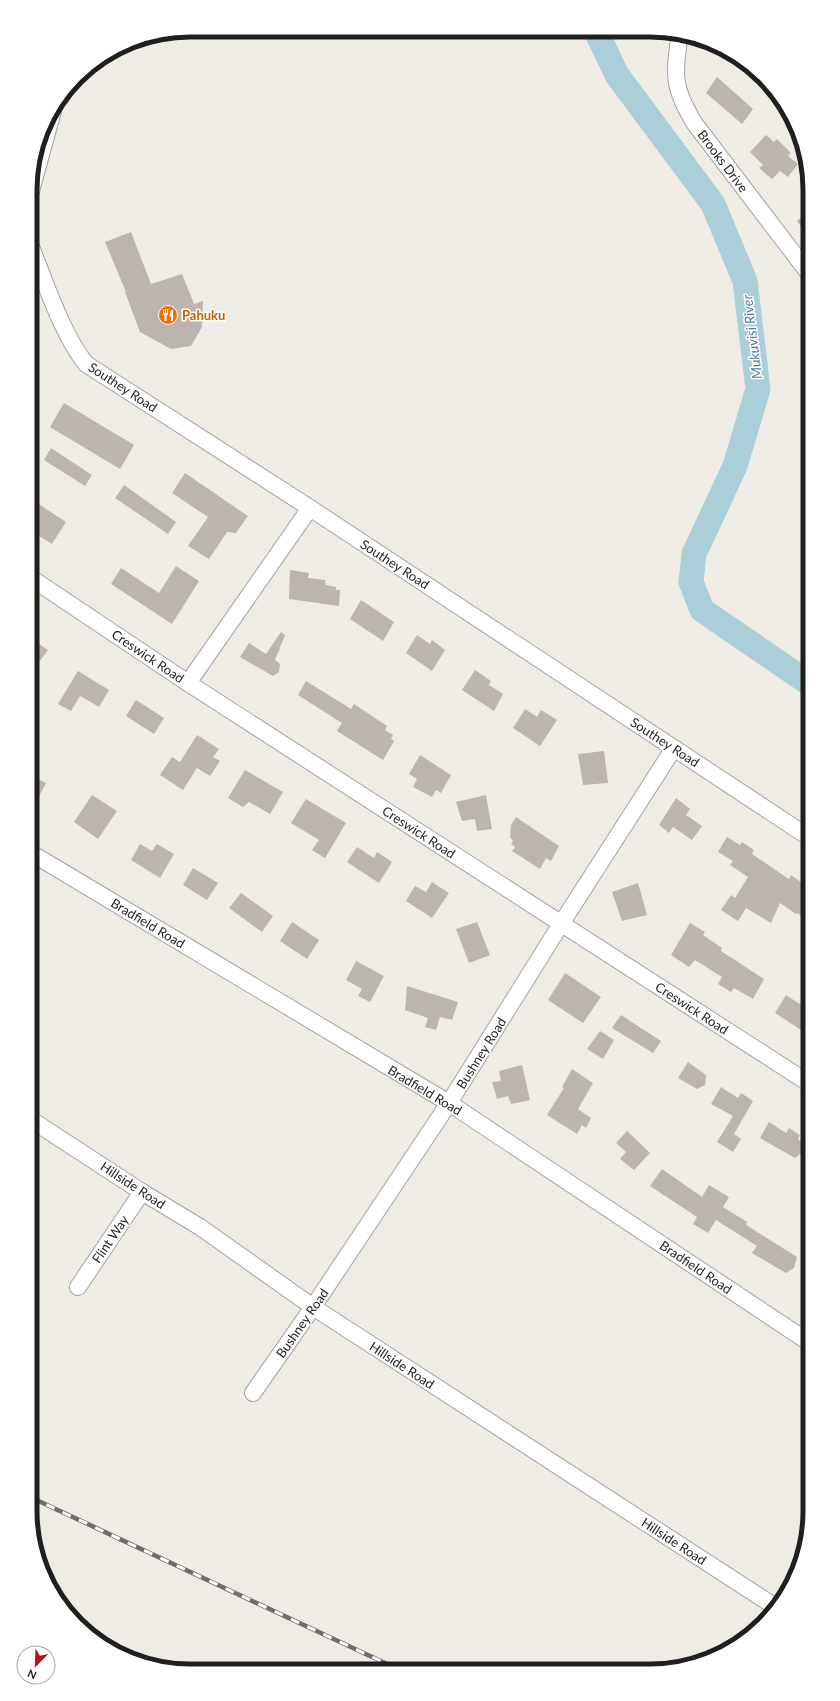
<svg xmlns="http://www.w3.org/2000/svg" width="840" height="1701" viewBox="0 0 840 1701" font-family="Lato,sans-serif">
  <rect width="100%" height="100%" fill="#efece6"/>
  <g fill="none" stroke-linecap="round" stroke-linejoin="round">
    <!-- river -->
    <path stroke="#abcfd8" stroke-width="25" d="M597,33L617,75L713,204L745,281L758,389L735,466L694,554L691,582L702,610L810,684"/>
  </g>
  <!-- building -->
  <g fill="#bcb5af">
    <path d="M717,77L753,109L742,124L706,93Z"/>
    <path d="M766,135L774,142L777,139L791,153L788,156L798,164L788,177L780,171L772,179L759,168L763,165L750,152Z"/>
    <path d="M810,210V238L797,221Z"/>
    <path d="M131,232L151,284L182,274L194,304L203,301L202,327L191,346L171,349L140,332L125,292H126L105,242Z"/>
    <path d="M64,403L134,445L120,469L50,427Z"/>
    <path d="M51,448L92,475L85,486L44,460Z"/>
    <path d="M185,473L248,516L236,533L227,532L209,559L188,546L208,517L172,493Z"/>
    <path d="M124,485L176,522L168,534L115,498Z"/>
    <path d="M31,499L66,522L52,544L31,531Z"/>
    <path d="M176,566L199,581L172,624L111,584L121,568L159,593Z"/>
    <path d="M290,570L309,573L308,578L325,580L326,585L336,587V590H340L339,606L289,599Z"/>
    <path d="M361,600L394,622L383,641L350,619Z"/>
    <path d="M281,632L285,635L275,660L280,664L279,672L273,676L240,657L249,643L266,654Z"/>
    <path d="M417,635L430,644L432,640L445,650L432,671L406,653Z"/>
    <path d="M31,639L48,650L40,661L31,655Z"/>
    <path d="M475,670L491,681L489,685L503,694L494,711L462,690Z"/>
    <path d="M78,671L109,690L99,707L80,696L71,711L58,704Z"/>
    <path d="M306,681L351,709L354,704L387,726L385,730L393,735L391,739L394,741L383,760L337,731L342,723L298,695Z"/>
    <path d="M136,700L164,718L154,734L126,716Z"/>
    <path d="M525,709L537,717L541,710L557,720L540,746L513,728Z"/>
    <path d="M197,735L219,749L213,757L220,761L210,776L197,768L183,790L160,775L172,757L180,762Z"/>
    <path d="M604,751L608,783L583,785L578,754Z"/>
    <path d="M420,755L451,775L441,793L436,790L432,797L413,787L417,779L409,774Z"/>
    <path d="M245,770L283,792L270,814L249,802L243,807L228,798Z"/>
    <path d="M31,775L46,783L31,812Z"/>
    <path d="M92,795L117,811L98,839L74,822Z"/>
    <path d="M486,795L492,829L477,831L475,819L462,821L456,802Z"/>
    <path d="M676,798L690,809L686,815L702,826L692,840L673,827L669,833L659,825Z"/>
    <path d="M306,799L346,823L325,858L312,850L319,840L291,823Z"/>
    <path d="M516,817L559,846L551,861L546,858L540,869L512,851L515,847L511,844L513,841L510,837L511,825Z"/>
    <path d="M727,837L740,845L742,842L754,850L752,854L789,879L791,875L805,885L803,890L808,893L804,900L810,903V920L797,913L796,914L780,903L771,923L746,908L738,921L721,910L731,895L735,898L748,877L730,865L733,861L718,852Z"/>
    <path d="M140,844L152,851L157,844L174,854L160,878L131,860Z"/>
    <path d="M357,847L374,858L377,852L392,862L379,883L347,862Z"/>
    <path d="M193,868L218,883L207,900L183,885Z"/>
    <path d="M432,882L449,893L432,918L406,901L415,886L426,892Z"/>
    <path d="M638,883L647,915L622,921L612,892Z"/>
    <path d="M241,893L273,916L262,932L229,908Z"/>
    <path d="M292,922L319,940L307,959L280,941Z"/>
    <path d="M477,922L490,955L469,963L456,929Z"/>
    <path d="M690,923L705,932L703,935L722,948L721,951L764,979L753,999L734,988L731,992L718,984L722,977L695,960L689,967L671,955Z"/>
    <path d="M356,961L384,976L370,1002L358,996L362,989L346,980Z"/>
    <path d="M565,973L601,997L583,1023L548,1000Z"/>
    <path d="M407,986L458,1002L452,1020L440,1017L436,1030L425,1027L428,1018L405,1010Z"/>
    <path d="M786,995L810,1011V1016L801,1030L775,1013Z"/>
    <path d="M621,1015L661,1041L653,1053L612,1028Z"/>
    <path d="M600,1031L614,1040L603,1059L587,1049Z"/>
    <path d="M688,1062L706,1075L705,1085L697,1089L678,1078Z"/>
    <path d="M522,1065L530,1100L511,1104L508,1096L497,1099L492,1082L501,1081L499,1071Z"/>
    <path d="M572,1069L593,1083L578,1109L591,1118L586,1128L582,1125L577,1134L547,1115L564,1088L562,1087Z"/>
    <path d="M721,1087L738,1098L741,1093L753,1101L734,1134L741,1139L733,1152L717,1142L733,1116L711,1104Z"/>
    <path d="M769,1122L786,1133L789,1128L800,1135L798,1139L801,1142L803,1152L795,1158L760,1138Z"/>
    <path d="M627,1131L650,1153L634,1170L620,1159L626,1152L616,1143Z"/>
    <path d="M662,1169L702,1197L709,1185L729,1197L723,1207L747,1222L746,1225L797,1257L794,1268L786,1273L752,1253L757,1246L716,1220L708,1233L693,1224L697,1217L650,1186Z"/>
  </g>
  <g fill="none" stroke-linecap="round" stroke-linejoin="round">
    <defs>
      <g id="minor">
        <path d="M680,33C674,75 672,87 695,124L810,275"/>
        <path d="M31,191L53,111"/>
        <path d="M31,247C46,284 62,334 86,364L310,508L810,838"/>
        <path d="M31,578L188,683L810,1084"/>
        <path d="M188,683L310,508"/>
        <path d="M31,853L449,1103L810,1343"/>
        <path d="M30,1119L142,1192L200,1227L313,1307L777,1608"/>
        <path d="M78,1287L142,1192"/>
        <path d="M253,1393L313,1307L449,1103L561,924L674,748"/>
      </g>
    </defs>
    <!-- minor casing -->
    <use href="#minor" stroke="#a3a3a3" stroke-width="18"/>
    <!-- minor -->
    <use href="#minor" stroke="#fff" stroke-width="16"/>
    <defs>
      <path id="rail" d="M30,1497L400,1670"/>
    </defs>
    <!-- rail casing -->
    <use href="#rail" stroke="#6d6d6d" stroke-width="4.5"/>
    <!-- rail -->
    <use href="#rail" stroke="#fff" stroke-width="3" stroke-dasharray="9" stroke-linecap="butt"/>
  </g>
  <!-- icons -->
  <defs>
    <symbol id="restaurant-disc" viewBox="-11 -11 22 22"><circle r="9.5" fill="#e8710a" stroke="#fff"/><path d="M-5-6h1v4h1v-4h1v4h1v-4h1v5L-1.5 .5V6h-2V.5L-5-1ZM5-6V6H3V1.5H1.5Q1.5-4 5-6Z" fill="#fff"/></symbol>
  </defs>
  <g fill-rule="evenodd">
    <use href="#restaurant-disc" x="157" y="304" width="22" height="22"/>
  </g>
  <g text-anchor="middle" stroke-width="3" stroke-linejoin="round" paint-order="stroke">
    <!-- street labels -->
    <g font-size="13" fill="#1f1f1f" stroke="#fff">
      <text transform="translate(723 161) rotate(53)" y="5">Brooks Drive</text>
      <text transform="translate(123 387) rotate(33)" y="5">Southey Road</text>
      <text transform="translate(395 564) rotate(33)" y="5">Southey Road</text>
      <text transform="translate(148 656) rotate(34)" y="5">Creswick Road</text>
      <text transform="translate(665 742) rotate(33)" y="5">Southey Road</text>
      <text transform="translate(419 832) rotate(33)" y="5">Creswick Road</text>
      <text transform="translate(148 923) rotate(31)" y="5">Bradfield Road</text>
      <text transform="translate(692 1008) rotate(33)" y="5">Creswick Road</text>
      <text transform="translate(481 1053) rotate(-58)" y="5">Bushney Road</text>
      <text transform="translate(425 1090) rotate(31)" y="5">Bradfield Road</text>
      <text transform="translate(133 1185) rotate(33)" y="5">Hillside Road</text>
      <text transform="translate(110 1239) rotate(-56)" y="5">Flint Way</text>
      <text transform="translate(696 1267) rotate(34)" y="5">Bradfield Road</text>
      <text transform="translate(302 1323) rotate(-55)" y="5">Bushney Road</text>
      <text transform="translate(402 1365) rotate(33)" y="5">Hillside Road</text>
      <text transform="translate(674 1541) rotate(33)" y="5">Hillside Road</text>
    </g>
    <!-- food labels -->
    <g font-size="13" font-weight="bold" fill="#c56008" stroke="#fff" text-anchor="start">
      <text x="182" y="320">Pahuku</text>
    </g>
    <!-- water labels -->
    <g font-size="14" font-style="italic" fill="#517a9f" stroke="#fff">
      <text transform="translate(752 337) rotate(-97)" y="5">Mukuvisi River</text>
    </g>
  </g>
  <!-- crop -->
  <path d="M0 0H840V1701H0ZM190 37H650A153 153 0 0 1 803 190V1511A153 153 0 0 1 650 1664H190A153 153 0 0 1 37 1511V190A153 153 0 0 1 190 37Z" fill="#fff" fill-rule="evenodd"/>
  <path fill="none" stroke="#1f1f1f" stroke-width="5" d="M190 37H650A153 153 0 0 1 803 190V1511A153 153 0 0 1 650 1664H190A153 153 0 0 1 37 1511V190A153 153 0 0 1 190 37Z"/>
  <!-- north arrow -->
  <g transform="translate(36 1665) rotate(203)"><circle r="19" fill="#ffffff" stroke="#a5a5a5"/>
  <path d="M0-3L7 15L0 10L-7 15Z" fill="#bb1318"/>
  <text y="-6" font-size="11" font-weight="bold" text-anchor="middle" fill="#1f1f1f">N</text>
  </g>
</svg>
